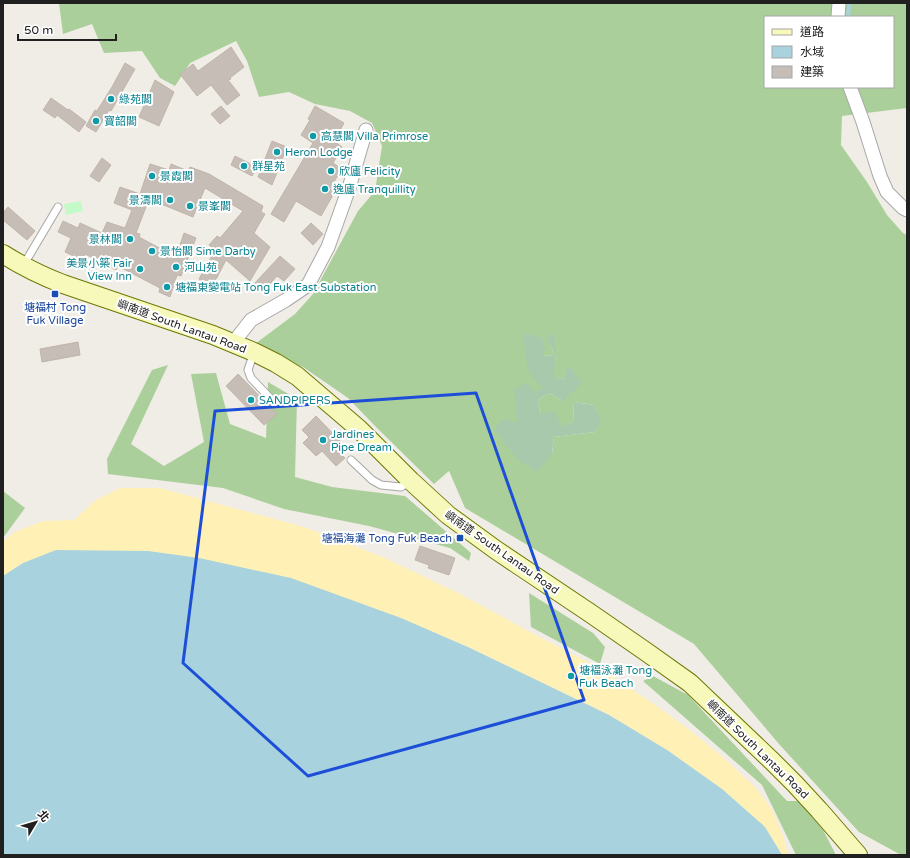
<svg xmlns="http://www.w3.org/2000/svg" width="910" height="858" viewBox="0 0 910 858" font-family="'Varela Round','Noto Sans TC',sans-serif">
  <rect width="100%" height="100%" fill="#f0ede6"/>
  <!-- forest -->
  <g fill="#abcf9b" fill-rule="evenodd">
    <path d="M59,3H907V108L842,116L841,145L867,182L887,215L903,233L907,235V855H901L859,832L779,744L694,644L465,508L449,471L434,484L376,427L348,398L303,367L251,347L295,314L313,294L358,211L375,191L382,146L372,123L350,111L315,104L289,92L259,97L247,61L236,41L190,63L175,86L160,78L142,51L104,53L92,24L63,34ZM765,17H893V87H765ZM523,333L542,356L554,355L551,346L556,354L553,376L564,380L568,367L563,401L549,393L538,400L540,413L563,428L573,422L574,402L594,405L600,422L595,432L554,437L552,454L503,419L517,423L535,393L544,387Z"/>
    <path d="M168,365L131,444L164,466L204,442L191,374L216,373L230,424L266,438L268,382L297,399L295,477L332,487L405,496L471,553L469,561L450,548L369,526L284,509L223,488L108,474L107,459L152,370Z"/>
    <path d="M3,491L25,508L3,538Z"/>
    <path d="M529,593L593,633L605,647L600,664L531,627Z"/>
    <path d="M653,676L688,695L787,801H800L823,830L836,855H796L794,851L762,785L643,681Z"/>
  </g>
  <!-- sand -->
  <path fill="#fff0b6" d="M120,488H160L304,527L383,557L458,593L534,634L599,668L651,702L687,728L724,758L756,788L772,810L783,836L788,855H782L765,827L722,789L667,750L609,715L470,648L401,618L23,563L3,576V541L15,532L43,521L74,520L96,500Z"/>
  <!-- cemetery -->
  <path fill="#a8c9ac" d="M554,332L556,354L554,376L564,380L567,367L572,369L582,383L563,401L549,393L538,400L540,413L554,411L563,427L573,422L574,402L594,405L601,422L595,432L554,437L552,454L537,472L518,460L494,429L503,419L517,422L514,389L527,383L535,393L543,387L533,379L527,366L523,333L542,338L545,349L543,356L554,355L551,346L546,340Z"/>
  <!-- park -->
  <path fill="#c4f9c8" d="M81,201L83,211L66,215L64,204Z"/>
  <!-- water -->
  <path fill="#a7d2de" d="M56,550L148,551L199,558L291,578L401,618L470,648L609,715L667,750L722,789L765,827L782,855H3V576L23,563Z"/>
  <g fill="none" stroke-linecap="round" stroke-linejoin="round">
    <!-- stream -->
    <path stroke="#a7d2de" stroke-width="4" d="M848,17L849,3"/>
  </g>
  <!-- building -->
  <g fill="#c5bdb6" stroke="#c2b4a9">
    <path d="M231,47L244,67L230,78L231,79L228,80L240,95L227,105L211,85L197,96L180,74L193,64L198,71Z"/>
    <path d="M125,63L135,69L111,111L109,110L96,132L86,126L95,110L97,111L112,87Z"/>
    <path d="M155,80L174,92L166,110L159,126L139,117Z"/>
    <path d="M51,98L68,110L69,109L86,122L79,132L57,115L55,118L43,110Z"/>
    <path d="M221,106L230,116L220,124L211,114Z"/>
    <path d="M315,106L344,123L334,141L342,147L333,163L342,169L332,185L337,188L321,216L296,201L284,222L271,214L313,143L301,135L310,120L308,119Z"/>
    <path d="M272,141L287,147L272,185L258,177Z"/>
    <path d="M235,156L257,167L252,176L231,165Z"/>
    <path d="M102,158L111,165L99,182L90,176Z"/>
    <path d="M150,164L169,170L171,164L188,171L190,167L209,174L263,206L261,212L265,214L254,233L270,247L250,281L226,260L212,287L199,279L215,250L209,245L217,236L220,238L243,211L205,188L193,217L149,199L136,233L140,234L139,237L176,257L184,233L196,238L183,271L181,276L177,275L170,297L159,292L160,288L118,266L116,270L85,254L82,260L65,252L71,238L58,232L63,221L78,228L80,223L102,233L107,222L125,228L132,210L114,203L120,187L140,194Z"/>
    <path d="M8,207L35,231L27,240L3,220V213Z"/>
    <path d="M311,223L323,234L313,245L301,233Z"/>
    <path d="M280,256L295,269L284,281L277,276L263,292L254,284Z"/>
    <path d="M78,342L80,355L42,362L40,349Z"/>
    <path d="M238,374L277,414L264,425L226,386Z"/>
    <path d="M316,416L341,442L334,447L345,458L336,466L322,451L316,456L303,443L309,437L302,430Z"/>
    <path d="M420,546L455,558L449,575L428,568L429,565L415,560Z"/>
  </g>
  <g fill="none" stroke-linecap="round" stroke-linejoin="round">
    <defs>
      <g id="lane">
        <path d="M23,266L58,207"/>
        <path d="M254,352L248,370L251,378L271,399"/>
        <path d="M351,460L372,480L381,485L401,487L411,481"/>
      </g>
      <g id="street">
        <path d="M838,17L839,3"/>
        <path d="M850,87L863,122L880,176L887,192L903,208L907,210"/>
        <path d="M233,343L251,320L286,300L308,285L328,247L349,188L366,130"/>
      </g>
      <path id="secondary" d="M3,254C22,266 42,276 63,284L213,335L254,352L276,363L297,376L359,429L411,481L448,515L496,550L590,613L645,651L690,683L772,761L795,784L819,810L858,855"/>
    </defs>
    <!-- lane casing -->
    <use href="#lane" stroke="#a7a7a7" stroke-width="9"/>
    <!-- street casing -->
    <use href="#street" stroke="#a7a7a7" stroke-width="15"/>
    <!-- secondary casing -->
    <use href="#secondary" stroke="#6d7805" stroke-width="20"/>
    <!-- lane -->
    <use href="#lane" stroke="#fff" stroke-width="7"/>
    <!-- street -->
    <use href="#street" stroke="#fff" stroke-width="13"/>
    <!-- secondary -->
    <use href="#secondary" stroke="#f7f9bb" stroke-width="18"/>
  </g>
  <!-- marked area -->
  <path fill="none" stroke="#1d4ed8" stroke-width="3" stroke-linejoin="round" d="M476,393L584,700L308,776L183,663L215,411Z"/>
  <!-- markers -->
  <g fill="#0f9aa8" stroke="#fff" stroke-width="1.5">
    <circle cx="111" cy="99" r="4"/>
    <circle cx="96" cy="121" r="4"/>
    <circle cx="313" cy="136" r="4"/>
    <circle cx="277" cy="152" r="4"/>
    <circle cx="244" cy="166" r="4"/>
    <circle cx="331" cy="171" r="4"/>
    <circle cx="152" cy="176" r="4"/>
    <circle cx="325" cy="189" r="4"/>
    <circle cx="170" cy="200" r="4"/>
    <circle cx="190" cy="206" r="4"/>
    <circle cx="130" cy="239" r="4"/>
    <circle cx="152" cy="251" r="4"/>
    <circle cx="176" cy="267" r="4"/>
    <circle cx="140" cy="269" r="4"/>
    <circle cx="167" cy="287" r="4"/>
    <circle cx="251" cy="400" r="4"/>
    <circle cx="323" cy="440" r="4"/>
    <circle cx="571" cy="676" r="4"/>
  </g>
  <g fill="#1a4fb4" stroke="#fff" stroke-width="1.5">
    <rect x="51" y="290" width="8" height="8" rx="2"/>
    <rect x="456" y="534" width="8" height="8" rx="2"/>
  </g>
  <g text-anchor="middle" stroke-width="4" stroke-linejoin="round" paint-order="stroke">
    <!-- culture labels -->
    <g font-size="11" fill="#0d838f" stroke="#fff" text-anchor="start">
      <text x="119" y="103">綠苑閣</text>
      <text x="104" y="125">寶韶閣</text>
      <text x="321" y="140">高慧閣 Villa Primrose</text>
      <text x="285" y="156">Heron Lodge</text>
      <text x="252" y="170">群星苑</text>
      <text x="339" y="175">欣廬 Felicity</text>
      <text x="160" y="180">景霞閣</text>
      <text x="333" y="193">逸廬 Tranquillity</text>
      <text x="162" y="204" text-anchor="end">景濤閣</text>
      <text x="198" y="210">景峯閣</text>
      <text x="122" y="243" text-anchor="end">景林閣</text>
      <text x="160" y="255">景怡閣 Sime Darby</text>
      <text x="132" y="267" text-anchor="end">美景小築 Fair<tspan x="132" dy="13">View Inn</tspan></text>
      <text x="184" y="271">河山苑</text>
      <text x="175" y="291">塘福東變電站 Tong Fuk East Substation</text>
      <text x="259" y="404">SANDPIPERS</text>
      <text x="331" y="438">Jardines<tspan x="331" dy="13">Pipe Dream</tspan></text>
      <text x="579" y="674">塘褔泳灘 Tong<tspan x="579" dy="13">Fuk Beach</tspan></text>
    </g>
    <!-- transit labels -->
    <g font-size="11" fill="#164399" stroke="#fff">
      <text x="55" y="311">塘福村 Tong<tspan x="55" dy="13">Fuk Village</tspan></text>
      <text x="452" y="542" text-anchor="end">塘福海灘 Tong Fuk Beach</text>
    </g>
    <!-- street labels -->
    <g font-size="11" fill="#202020" stroke="#fff">
      <text transform="translate(182 326) rotate(20)" y="4">嶼南道 South Lantau Road</text>
      <text transform="translate(502 552) rotate(35)" y="4">嶼南道 South Lantau Road</text>
      <text transform="translate(758 749) rotate(44)" y="4">嶼南道 South Lantau Road</text>
    </g>
  </g>
  <!-- border -->
  <rect width="910" height="858" fill="none" stroke="#202020" stroke-width="8"/>
  <!-- legend -->
  <rect x="764" y="16" width="130" height="72" fill="#ffffff" stroke="#a6a6a6"/>
  <rect x="772" y="29" width="20" height="6" fill="#f7f9bb" stroke="#a6a6a6"/>
  <text x="800" y="36" font-size="12" fill="#202020">道路</text>
  <rect x="772" y="46" width="20" height="12" fill="#a7d2de" stroke="#a6a6a6"/>
  <text x="800" y="56" font-size="12" fill="#202020">水域</text>
  <rect x="772" y="66" width="20" height="12" fill="#c5bdb6" stroke="#a6a6a6"/>
  <text x="800" y="76" font-size="12" fill="#202020">建築</text>
  <!-- north arrow -->
  <g transform="translate(36 822) rotate(52)" stroke="#ffffff" stroke-width="3" paint-order="stroke">
  <path d="M0-3L7 15L0 10L-7 15Z" fill="#202020"/>
  <text y="-6" font-size="11" font-weight="bold" text-anchor="middle" fill="#202020">北</text>
  </g>
  <!-- scale -->
  <path d="M18 34v6h98v-6" fill="none" stroke="#202020" stroke-width="2"/>
  <text x="24" y="34" font-size="12" fill="#202020" stroke="#ffffff" stroke-width="3" paint-order="stroke">50 m</text>
</svg>
